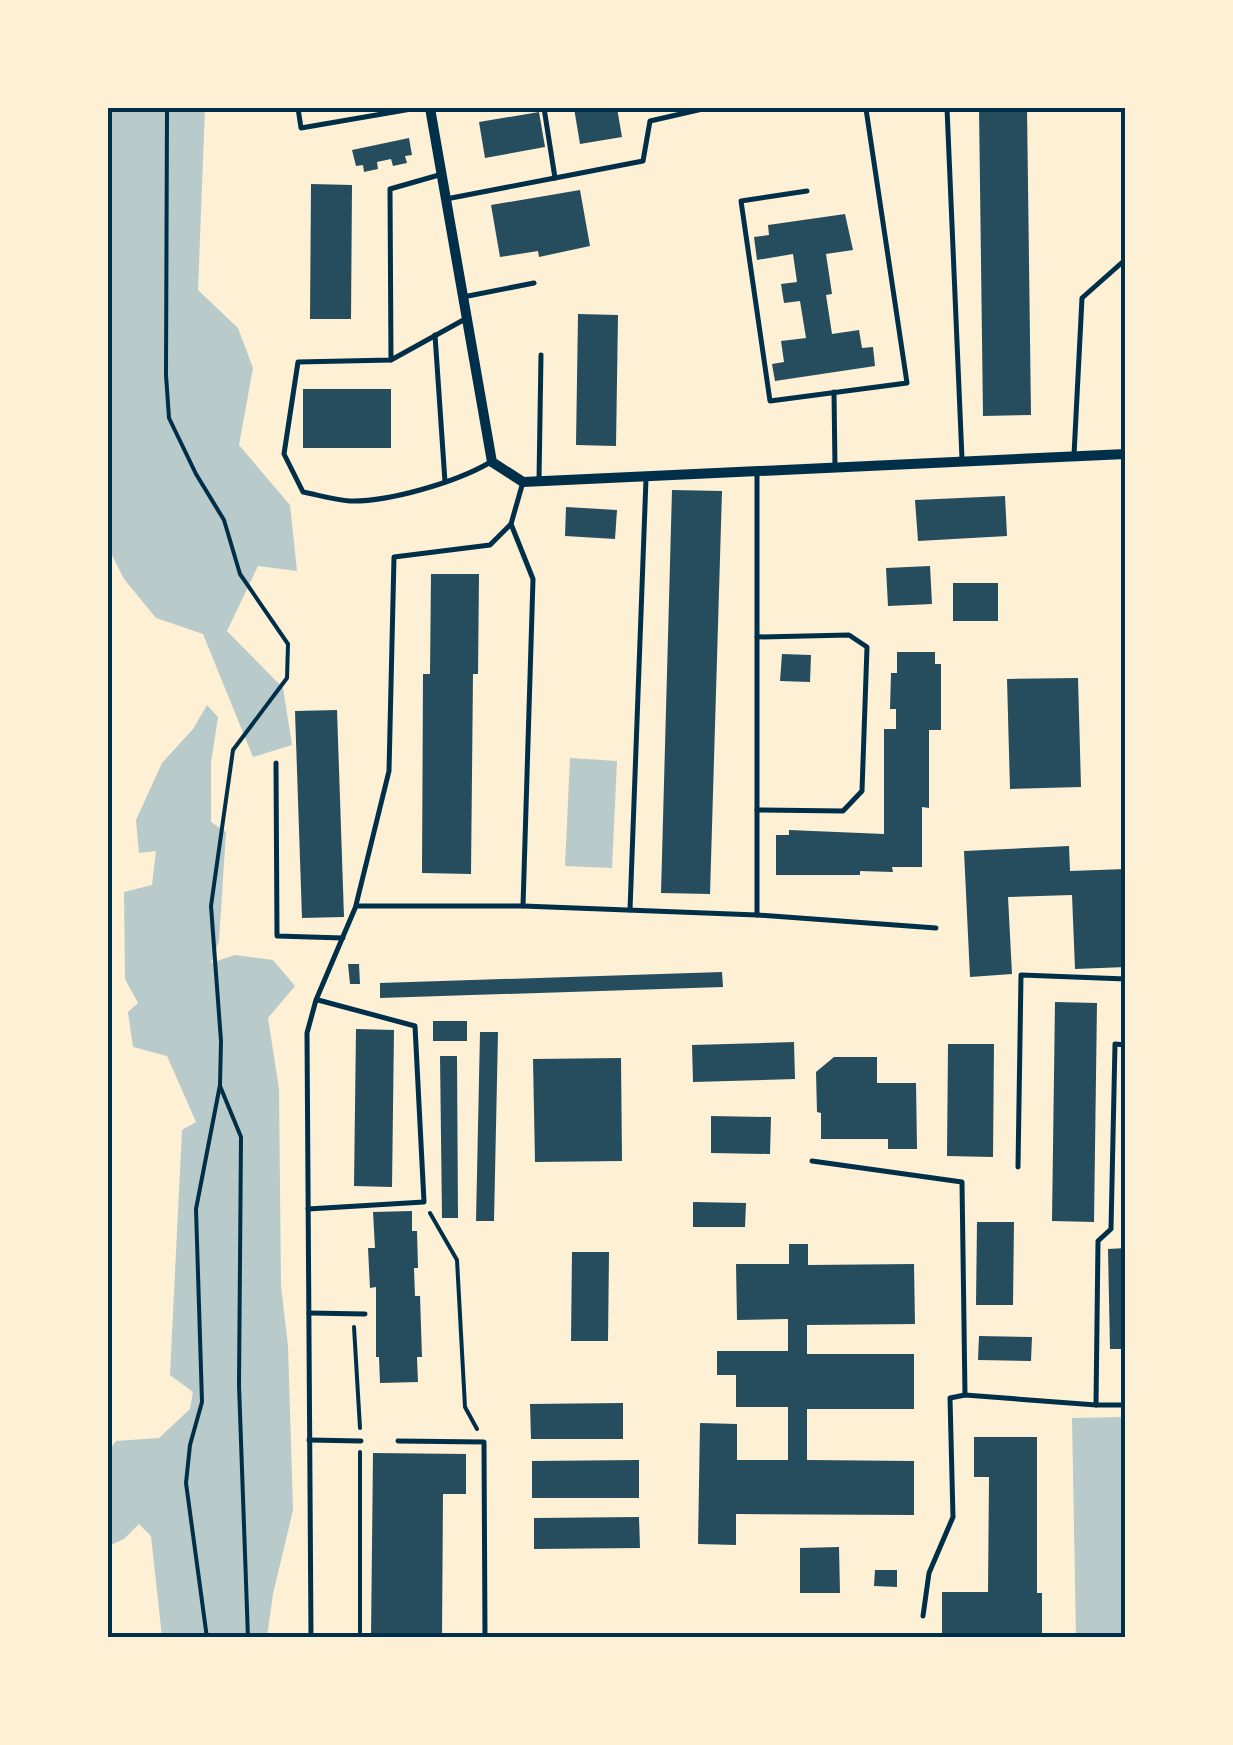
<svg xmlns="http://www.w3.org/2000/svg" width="1233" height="1745" viewBox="0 0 1233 1745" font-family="'Source Sans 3',sans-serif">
  <rect width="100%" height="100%" fill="#fdf0d5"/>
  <!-- green -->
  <g fill="#b9caca">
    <path d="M108,108H205L198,290L238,328L253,368L239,445L290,505L297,571L258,566L227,631L283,688L292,745L253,757L203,634L156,618L124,579L108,547Z"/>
    <path d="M207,705L218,717L211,763V822L226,832L219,941L211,963L235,955L273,960L295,986L268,1018L279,1089L281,1286L288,1346L293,1510L273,1594L267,1637H162L151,1536L139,1524L124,1539L108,1546V1452L116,1441L159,1438L190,1409L193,1392L170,1375L182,1130L196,1122L167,1056L133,1047L128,1012L138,1003L125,979L124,892L152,885L156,851L139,853L136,820L162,763L193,729Z"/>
    <path d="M570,758L617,761L612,868L565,866Z"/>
    <path d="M1125,1417V1637H1076L1072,1418Z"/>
  </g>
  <!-- building -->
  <g fill="#264d5e">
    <path d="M574,108H617L622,137L580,144Z"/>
    <path d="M979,108H1027L1031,415L983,416Z"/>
    <path d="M539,112L545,147L485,158L479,122Z"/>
    <path d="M409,138L412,155L405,156L407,163L393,166L391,159L377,162L378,169L364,172L363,165L356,166L352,150Z"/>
    <path d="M311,184L352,185L351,319H310Z"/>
    <path d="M580,190L590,246L539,257L538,251L500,257L491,205Z"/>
    <path d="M845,214L853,250L826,254L832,294L826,295L832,334L859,330L862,348L873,347L875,366L775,381L772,364L784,362L781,341L806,338L800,301L784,303L781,284L797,282L793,254L757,260L754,237L769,235L768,225Z"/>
    <path d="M578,314L618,315L616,446L576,445Z"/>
    <rect x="303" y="389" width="88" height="59"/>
    <path d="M672,490L722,491L710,894L661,893Z"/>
    <path d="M1005,496L1007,536L918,541L915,500Z"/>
    <path d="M566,507L617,510L615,539L565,536Z"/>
    <path d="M930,566L932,604L888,606L886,568Z"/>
    <path d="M431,574H479L478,674H473L471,874L422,873L423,674H430Z"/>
    <rect x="953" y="583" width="45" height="38"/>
    <path d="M897,652H935V664H941V730H929V808L922,807V867H892L893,872L860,871V875H776V835H789V830L884,834V729H896V709H890L891,673H897Z"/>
    <path d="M782,654L811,655L810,682L780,681Z"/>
    <path d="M1078,678L1081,787L1010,789L1007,679Z"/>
    <path d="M337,710L344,917L302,918L295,711Z"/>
    <path d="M1069,846L1070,871L1126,869V967L1075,969L1072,895L1008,897L1012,974L970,977L964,851Z"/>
    <path d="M348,964H359L360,984H350Z"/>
    <path d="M722,972L723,987L380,998V983Z"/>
    <path d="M1055,1002L1097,1003L1094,1222L1052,1221Z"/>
    <rect x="433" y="1021" width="34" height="20"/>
    <path d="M356,1029L394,1030L392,1187L354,1186Z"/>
    <path d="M480,1032H498L494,1221H476Z"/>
    <path d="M794,1042L795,1079L693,1082L692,1045Z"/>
    <path d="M948,1044H994L993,1157L947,1156Z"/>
    <path d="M440,1056H457L458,1218H442Z"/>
    <path d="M834,1057H877V1083H916L917,1149H888V1139H821V1113L817,1112L816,1072Z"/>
    <path d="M621,1058L622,1161L535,1162L533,1059Z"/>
    <path d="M711,1116L771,1117L770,1154L711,1153Z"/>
    <path d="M693,1202L746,1203L745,1227H693Z"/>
    <path d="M412,1211V1231H417L418,1268H414L415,1296H420L422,1357H417L418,1382L380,1383L379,1357H376V1287L370,1288L368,1248H375L373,1212Z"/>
    <path d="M977,1222H1014L1013,1305H976Z"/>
    <path d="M789,1244H808V1265L914,1264L915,1324L807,1325V1354H914V1409H807V1460L914,1461V1515L736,1514V1545L698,1544L700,1423L737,1424V1460H788V1407H736V1375H717V1351H788V1319L737,1320L736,1264H789Z"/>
    <path d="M1126,1248V1349H1110L1108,1249Z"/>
    <path d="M572,1252H609L608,1341H571Z"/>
    <path d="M979,1336L1032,1337L1031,1361L978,1360Z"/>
    <path d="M623,1403V1439H531L530,1404Z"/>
    <path d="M974,1437H1037V1593H1042V1638H942V1592H988L989,1477H974Z"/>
    <path d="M373,1453L466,1454V1494H443L442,1638H371Z"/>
    <path d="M639,1460V1498H532V1461Z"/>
    <path d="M639,1517L640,1548L534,1549V1518Z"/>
    <path d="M839,1547L840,1593H800V1548Z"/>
    <path d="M875,1570H897V1587L874,1586Z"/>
  </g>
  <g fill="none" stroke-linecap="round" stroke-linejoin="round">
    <!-- path -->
    <g stroke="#003049" stroke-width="4">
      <path d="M167,108L166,375L169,418L196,474L224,520L240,574L288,644L287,678L233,750L211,906L221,1041L220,1085L196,1209L202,1402L190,1445L186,1483L207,1638"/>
      <path d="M220,1086L241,1137L239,1385L248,1638"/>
      <path d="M430,1213L457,1260L465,1407L477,1429"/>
      <path d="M354,1327L360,1428"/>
      <path d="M360,1638V1452"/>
    </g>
    <!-- service -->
    <g stroke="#003049" stroke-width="5">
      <path d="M298,108L301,128L417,108"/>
      <path d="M544,108L555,178L643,161L650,121L707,108"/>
      <path d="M947,108L962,459"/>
      <path d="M439,175L390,189L391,360L298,362L284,454L303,492C318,495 335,500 350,501C389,502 456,482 489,463"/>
      <path d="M807,191L741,201L770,401L907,383L866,109L876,108"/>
      <path d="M446,199L555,178"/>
      <path d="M463,297L534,283"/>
      <path d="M435,335L445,482"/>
      <path d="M391,360L467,318"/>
      <path d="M834,392L835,468"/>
      <path d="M1074,455L1082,298L1126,259"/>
      <path d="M539,480L541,355"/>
      <path d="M511,524L533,579L523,906"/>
      <path d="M757,637L849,635L867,647L862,791L843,811L757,810"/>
      <path d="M276,763L277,936L343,938"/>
      <path d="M356,905L389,771L394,557L490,545L511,524L523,482"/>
      <path d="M630,910L646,479"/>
      <path d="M757,915L936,928"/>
      <path d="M1126,1045L1115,1044L1111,1229L1098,1241L1096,1405H1126"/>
      <path d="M812,1161L962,1182L965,1395"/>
      <path d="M1018,1167L1021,975L1126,979"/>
      <path d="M308,1209L424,1202L415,1026L318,1000"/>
      <path d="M309,1313L365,1314"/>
      <path d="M309,1440L361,1441"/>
      <path d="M398,1441L484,1442L485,1638"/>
      <path d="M923,1616L929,1573L953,1517L950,1398L965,1395L1096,1405"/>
      <path d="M311,1638L307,1033L316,1000L356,906H523L757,915V474"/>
    </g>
    <!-- minor -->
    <path stroke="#003049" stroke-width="10" d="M430,108L492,462L523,482L1126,454"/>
  </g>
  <!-- border -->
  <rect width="1233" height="1745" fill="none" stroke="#fdf0d5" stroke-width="220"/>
  <rect x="110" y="110" width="1013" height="1525" fill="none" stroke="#003049" stroke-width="4"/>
</svg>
